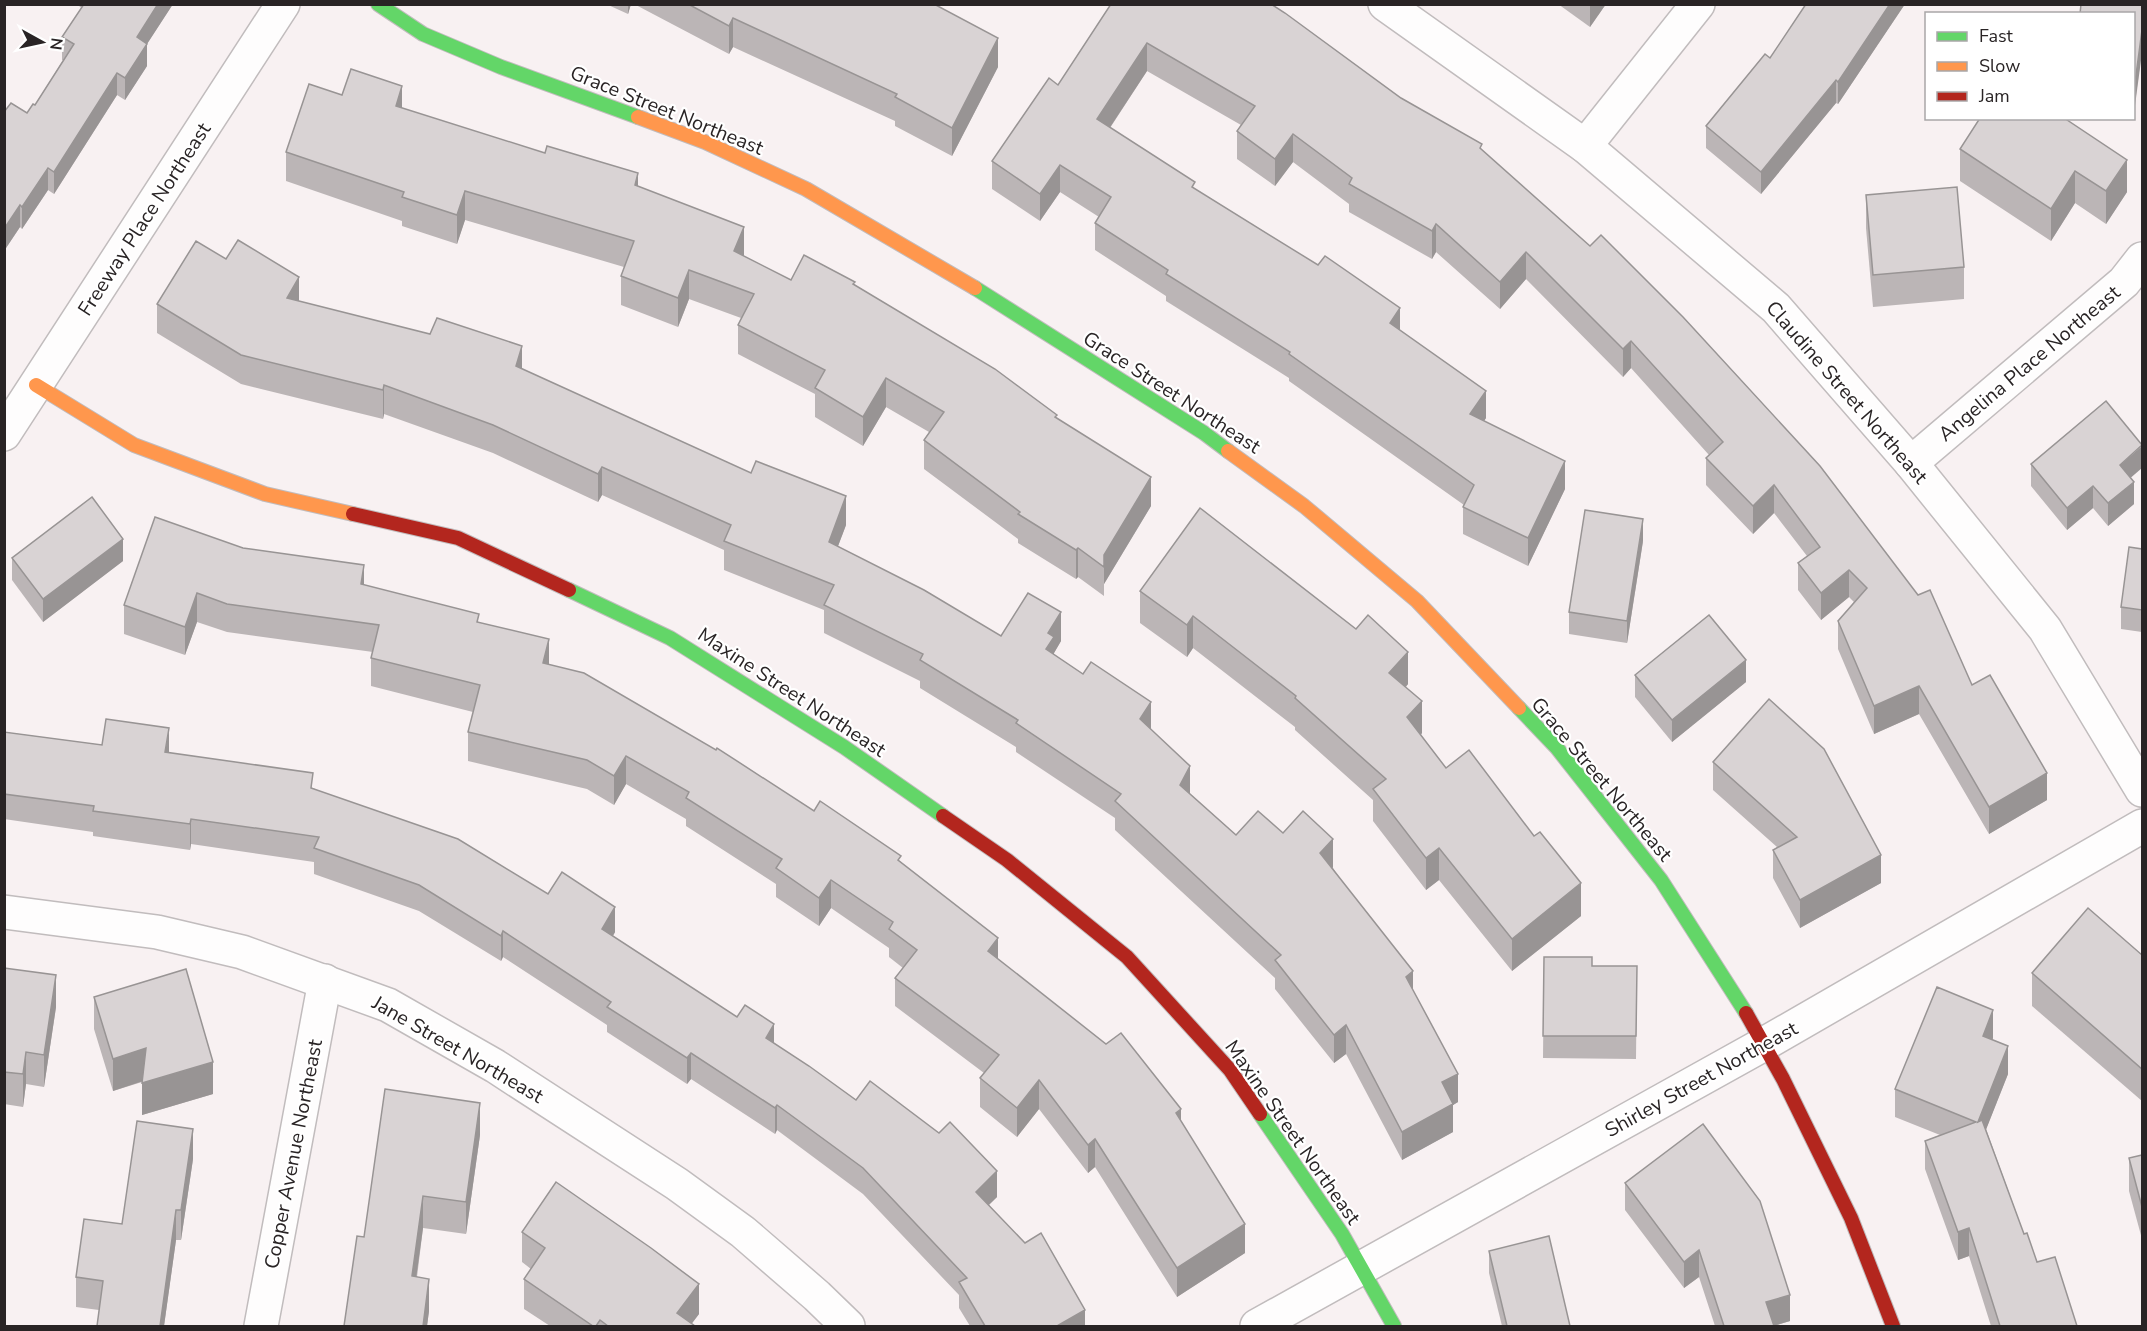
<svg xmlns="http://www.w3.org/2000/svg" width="2147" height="1331" viewBox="0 0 2147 1331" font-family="'Nunito Sans',sans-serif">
  <rect width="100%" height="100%" fill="#f8f1f2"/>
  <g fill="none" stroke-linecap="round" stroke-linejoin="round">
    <defs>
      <g id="street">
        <path d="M1385,4L1585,146L1776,308L1911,463L2045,629L2142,790"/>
        <path d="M1585,146L1698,4"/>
        <path d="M4,434L283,4"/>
        <path d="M1911,463L2124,282L2142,259"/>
        <path d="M4,912L157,932L242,952L388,1005L495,1066L677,1184L743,1232L817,1296L848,1326"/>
        <path d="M261,1326L325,981"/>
        <path d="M1257,1326L1764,1044L2142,826"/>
      </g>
      <g id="fast">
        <path d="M378,4L423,34L501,67L638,117"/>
        <path d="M975,288L1204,433L1228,451"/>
        <path d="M569,590L670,638L844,747L943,816"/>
        <path d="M1519,708L1557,748L1661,880L1746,1013"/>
        <path d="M1260,1114L1342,1234L1394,1326"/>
      </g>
      <g id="slow">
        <path d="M638,117L705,142L806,189L975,288"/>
        <path d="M36,385L134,445L265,494L353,514"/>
        <path d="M1228,451L1304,506L1417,601L1519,708"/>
      </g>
      <g id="jam">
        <path d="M353,514L458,538L569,590"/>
        <path d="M943,816L1007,860L1127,957L1230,1070L1260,1114"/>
        <path d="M1746,1013L1783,1079L1851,1218L1893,1326"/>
      </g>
    </defs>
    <!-- street casing -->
    <use href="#street" stroke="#c1bcbd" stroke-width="36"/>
    <!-- fast casing -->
    <use href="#fast" stroke="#c1bcbd" stroke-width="16"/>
    <!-- slow casing -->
    <use href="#slow" stroke="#c1bcbd" stroke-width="16"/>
    <!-- jam casing -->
    <use href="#jam" stroke="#c1bcbd" stroke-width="16"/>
    <!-- street -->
    <use href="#street" stroke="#fefdfd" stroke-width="33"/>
    <!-- fast -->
    <use href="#fast" stroke="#63d668" stroke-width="14"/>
    <!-- slow -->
    <use href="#slow" stroke="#ff974d" stroke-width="14"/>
    <!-- jam -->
    <use href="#jam" stroke="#b3261e" stroke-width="14"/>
  </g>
  <!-- wall -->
  <g fill="#bbb5b6">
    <path d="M76,4H173L147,44V66L125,100L117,95L54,194L48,190L22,229L20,227L4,251V112L27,113L35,105L63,60H62V37L82,8Z"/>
    <path d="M606,4H631L628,14Z"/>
    <path d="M634,4H934L998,67L952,156L895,126V121L733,47L729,54Z"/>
    <path d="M1111,4L1401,98L1482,150L1972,685L2047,800L1989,834L1919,714L1874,734L1838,649V621L1854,602L1849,597L1821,620L1798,590V563L1807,556L1774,513L1753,534L1706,485V458L1709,455L1631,368L1623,377L1526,279L1500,309L1436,252L1432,259L1349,212V204L1293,162L1275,186L1237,159V131L1241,125L1147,71L1110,128L1195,189L1400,330L1486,418L1484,421L1565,489L1528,566L1463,534V507L1464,505L1289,381V378L1166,301V296L1095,250V223L1099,217L1060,192L1040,221L992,189V161L1058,85Z"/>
    <path d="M1558,4H1606L1590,27Z"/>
    <path d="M1806,4H1905L1838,104L1836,103L1761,194L1706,148V126L1770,58Z"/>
    <path d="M2142,4L2134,113L2133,14Z"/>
    <path d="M342,95L402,108L638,186L744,256L791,280L855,285L1057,419L1151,506L1104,584V596L1078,577L1076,579L1018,543V539L924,469V440L929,432L886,407L863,446L815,417V394L738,354V325L741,318L689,299L678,327L621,305V276L624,267L465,220L457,244L402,226V221L286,181V152Z"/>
    <path d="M1980,118L2127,192L2106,224L2075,203L2051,241L1960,181V149Z"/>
    <path d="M1866,195L1964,267V299L1873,307L1866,228Z"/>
    <path d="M226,259L299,301L522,369L846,525L838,546L1001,636L1061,641L1054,653V655L1151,730L1190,794L1236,835L1283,833L1333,867V868L1413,990L1458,1102L1453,1105V1132L1402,1160L1346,1054L1334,1063L1275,989V978L1115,830V818L1016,752V747L920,688V681L824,633V610L724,570V550L602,495L598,502L493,453L384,414L383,419L241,384L157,333V304Z"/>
    <path d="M2031,464L2131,478L2134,504L2108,526L2093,508L2067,530L2031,486Z"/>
    <path d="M1643,541L1627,643L1569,634V612Z"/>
    <path d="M243,548L364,585L479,622L549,665L814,811L901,862L998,959L1181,1121L1245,1253L1177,1297L1095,1167L1088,1173L1039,1109L1017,1137L980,1107V1078L984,1073L895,1006V978L903,968L889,957V948L831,908L819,926L776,897V884L686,826V819L626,784L614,805L587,789L468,761V732L473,712L371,686V658L373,652L227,632L197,622L185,655L124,634V605Z"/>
    <path d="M2142,549V632L2121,629V607Z"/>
    <path d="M12,558L123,561L43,622L12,580Z"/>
    <path d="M1140,591L1408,684L1406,687L1422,733L1421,735L1446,768L1581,916L1512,971L1439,880L1426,890L1373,821V800L1295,730V727L1193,648L1187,657L1140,623Z"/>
    <path d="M1635,675L1746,682L1672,742L1635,697Z"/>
    <path d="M4,732L102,745L169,753L313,788L548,894L615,932L613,936L774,1043L997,1197L989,1205L1085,1326H970L959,1308V1295L863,1194L777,1130L775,1134L691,1079L687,1084L607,1032V1025L503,957L501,961L419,911L314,874V862L191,844L190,850L93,836V832L4,819Z"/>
    <path d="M1713,762L1881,883L1800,928L1773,878V850L1777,847L1713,790Z"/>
    <path d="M2142,955V1101L2032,1006V973Z"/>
    <path d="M1544,957L1592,966H1637L1636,1059L1543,1058Z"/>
    <path d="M4,968L56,1007L44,1087L26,1084L23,1107L4,1104Z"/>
    <path d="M94,997L213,1094L142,1115V1082L113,1091L94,1029Z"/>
    <path d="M1993,1038V1040L2008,1074L1986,1129L2024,1234L2037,1262L2077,1326H1991L1969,1256L1958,1260L1925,1169V1141L1940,1135L1895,1117V1089Z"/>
    <path d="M480,1135L466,1234L423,1228L417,1277L429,1311L427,1326H344L364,1237Z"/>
    <path d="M2142,1155V1239L2129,1191V1158Z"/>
    <path d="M193,1159L181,1240H176L164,1326H97L99,1310L76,1307V1277L122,1224Z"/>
    <path d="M1625,1183L1790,1321L1774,1326H1715L1699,1277L1684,1288L1625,1210Z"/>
    <path d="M522,1232L699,1314L691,1324L695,1326H550L524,1309V1279L531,1269L522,1262Z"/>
    <path d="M1489,1251L1570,1326H1502L1489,1273Z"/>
  </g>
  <!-- shaded-wall -->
  <g fill="#989494">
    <path d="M158,4H173L147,44V66L125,100V78L137,37Z"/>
    <path d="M628,4H631L628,14Z"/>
    <path d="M1590,4H1606L1590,27Z"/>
    <path d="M1890,4H1905L1838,104V82Z"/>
    <path d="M733,18V47L729,54V26Z"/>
    <path d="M2142,30V53L2134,113V90Z"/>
    <path d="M998,38V67L952,156V128Z"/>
    <path d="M1147,43V71L1097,147V119Z"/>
    <path d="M117,73V95L54,194V172Z"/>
    <path d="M1836,80V103L1761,194V172Z"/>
    <path d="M402,86V115L396,106Z"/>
    <path d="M1293,134V162L1275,186V159Z"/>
    <path d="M2127,160V192L2106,224V191Z"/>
    <path d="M1060,165V192L1040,221V194Z"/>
    <path d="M48,168V190L22,229V207Z"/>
    <path d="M2075,171V203L2051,241V209Z"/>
    <path d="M638,173V202L635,185Z"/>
    <path d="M465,191V220L457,244V215Z"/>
    <path d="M20,205V227L4,251V229Z"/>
    <path d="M1436,224V252L1432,259V231Z"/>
    <path d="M744,227V256L734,251Z"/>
    <path d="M1526,252V279L1500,309V282Z"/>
    <path d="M689,270V299L678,327V298Z"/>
    <path d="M299,277V306L287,298Z"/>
    <path d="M1400,308V335L1390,323Z"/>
    <path d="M1631,341V368L1623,377V349Z"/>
    <path d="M522,346V375L516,366Z"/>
    <path d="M886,378V407L863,446V417Z"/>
    <path d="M384,385V414L383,419V390Z"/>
    <path d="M1486,391V418L1470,442V414Z"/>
    <path d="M2142,446V468L2120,487V465Z"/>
    <path d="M1565,461V489L1528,566V538Z"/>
    <path d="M602,467V495L598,502V474Z"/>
    <path d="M1151,477V506L1104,584V555Z"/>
    <path d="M2134,482V504L2108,526V503Z"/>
    <path d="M1774,485V513L1753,534V506Z"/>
    <path d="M2093,486V508L2067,530V508Z"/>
    <path d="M846,496V525L829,570V542Z"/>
    <path d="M1643,519V541L1627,643V621Z"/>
    <path d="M123,539V561L43,622V599Z"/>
    <path d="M1078,548V577L1076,579V550Z"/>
    <path d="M364,565V594L361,584Z"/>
    <path d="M1849,570V597L1821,620V593Z"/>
    <path d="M197,593V622L185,655V627Z"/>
    <path d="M1061,612V641L1054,653V665L1046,649L1048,633Z"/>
    <path d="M1193,616V648L1187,657V625Z"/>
    <path d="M549,639V667L543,663Z"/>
    <path d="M1408,652V684L1389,705V673Z"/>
    <path d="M1746,660V682L1672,742V720Z"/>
    <path d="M1919,686V714L1874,734V706Z"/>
    <path d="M1422,701V733L1407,749V717Z"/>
    <path d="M1151,702V731L1140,719Z"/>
    <path d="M169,728V754L165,752Z"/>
    <path d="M626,756V784L614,805V776Z"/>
    <path d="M1190,766V795L1180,785Z"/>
    <path d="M2047,773V800L1989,834V807Z"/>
    <path d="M191,819V844L190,850V824Z"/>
    <path d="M1333,839V867L1320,882V853Z"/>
    <path d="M1439,848V880L1426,890V858Z"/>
    <path d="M1881,855V883L1800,928V900Z"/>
    <path d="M831,880V908L819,926V898Z"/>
    <path d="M1581,883V916L1512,971V939Z"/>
    <path d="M615,907V932L602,954V929Z"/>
    <path d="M503,931V957L501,961V936Z"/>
    <path d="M998,938V966L988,951Z"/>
    <path d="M1413,971V1000L1406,977Z"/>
    <path d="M56,975V1007L44,1087V1055Z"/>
    <path d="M1993,1010V1038L1983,1064V1036Z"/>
    <path d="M774,1024V1050L766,1038Z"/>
    <path d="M1346,1025V1054L1334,1063V1035Z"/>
    <path d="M2008,1046V1074L1978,1150V1122Z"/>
    <path d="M146,1048V1080L113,1091V1059Z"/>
    <path d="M26,1052V1084L23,1107V1074Z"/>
    <path d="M691,1053V1079L687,1084V1058Z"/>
    <path d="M213,1062V1094L142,1115V1083Z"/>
    <path d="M1458,1074V1102L1453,1105V1132L1402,1160V1132L1442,1082Z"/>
    <path d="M1039,1080V1109L1017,1137V1108Z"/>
    <path d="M480,1103V1135L466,1234V1202Z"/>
    <path d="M777,1105V1130L775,1134V1108Z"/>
    <path d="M1181,1109V1138L1176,1113Z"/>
    <path d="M193,1129V1159L181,1240V1210Z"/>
    <path d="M1095,1139V1167L1088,1173V1145Z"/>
    <path d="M997,1171V1197L976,1217V1192Z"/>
    <path d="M423,1196V1228L412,1308V1276Z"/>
    <path d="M176,1210V1240L164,1326H160Z"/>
    <path d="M1245,1224V1253L1177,1297V1268Z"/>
    <path d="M1969,1228V1256L1958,1260V1232Z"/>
    <path d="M1699,1250V1277L1684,1288V1262Z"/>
    <path d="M429,1279V1311L427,1326H423Z"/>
    <path d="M699,1284V1314L690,1326L677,1313Z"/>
    <path d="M1790,1295V1321L1773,1326L1766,1302Z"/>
    <path d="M1085,1310V1326H1057Z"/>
  </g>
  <!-- building -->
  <g fill="#d9d3d4" stroke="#989494" stroke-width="1.5">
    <path d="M84,4H158L137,37L147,44L125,78L117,73L54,172L48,168L22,207L20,205L4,229V146L5,145L4,144V112L11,103L27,113L33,104L35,105L74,44L62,37Z"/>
    <path d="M688,4H934L998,38L952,128L895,97L897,94L733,18L729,26Z"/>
    <path d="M1111,4H1271L1285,13L1401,98L1482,144L1480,148L1590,246L1601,235L1683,317L1820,466L1918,595L1930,590L1972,685L1990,675L2047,773L1989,807L1919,686L1874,706L1838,621L1867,588L1849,570L1821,593L1798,563L1820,547L1774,485L1753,506L1706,458L1723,442L1631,341L1623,349L1526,252L1500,282L1436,224L1432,231L1349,184L1352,178L1293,134L1275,159L1237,131L1255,106L1147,43L1097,119L1195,182L1192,187L1318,265L1325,256L1400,308L1390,323L1486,391L1470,414L1565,461L1528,538L1463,507L1474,485L1289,354L1290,352L1166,274L1168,270L1095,223L1111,197L1060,165L1040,194L992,161L1049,78L1058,85Z"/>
    <path d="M1806,4H1890L1838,82L1836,80L1761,172L1706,126L1765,54L1770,58Z"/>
    <path d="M2081,4H2142V30L2134,90L2133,14H2080Z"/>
    <path d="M351,69L402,86L396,106L545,153L547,146L638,173L635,185L744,227L734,251L791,280L804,255L855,282L853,284L995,369L1057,415L1055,417L1151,477L1104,555V567L1078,548L1076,550L1018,514L1020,512L924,440L944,412L886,378L863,417L815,388L825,370L738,325L754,294L689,270L678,298L621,276L634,241L465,191L457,215L402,197L404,192L286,152L309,84L342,95Z"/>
    <path d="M1980,118H2064L2127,160L2106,191L2075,171L2051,209L1960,149Z"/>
    <path d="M1957,187L1964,267L1873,275L1866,195Z"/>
    <path d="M238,240L299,277L287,298L430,334L437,318L522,346L516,366L751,473L756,461L846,496L829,542L924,590L1001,636L1028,593L1061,612L1048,633L1054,637L1046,649L1083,674L1091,662L1151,702L1140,719L1190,766L1180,785L1236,835L1258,811L1283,833L1303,811L1333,839L1320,853L1413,971L1406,977L1458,1074L1442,1082L1453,1104L1402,1132L1346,1025L1334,1035L1275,960L1281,955L1115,801L1121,794L1016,723L1018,720L920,660L923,654L824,605L834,585L724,541L731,525L602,467L598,474L493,425L384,385L383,390L241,355L157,304L196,241L226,259Z"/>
    <path d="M2106,401L2142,445L2120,465L2134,482L2108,503L2093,486L2067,508L2031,464Z"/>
    <path d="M92,497L123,539L43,599L12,558Z"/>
    <path d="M1200,508L1356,629L1368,615L1408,652L1389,673L1422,701L1407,717L1446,768L1469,750L1534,836L1540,832L1581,883L1512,939L1439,848L1426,858L1373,789L1386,779L1295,698L1296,696L1193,616L1187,625L1140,591Z"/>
    <path d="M1585,510L1643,519L1627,621L1569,612Z"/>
    <path d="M155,517L243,548L364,565L361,584L479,614L477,622L549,639L543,663L584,673L716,750L717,748L814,811L820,801L901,856L898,860L998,938L988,951L1106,1044L1121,1033L1181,1109L1176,1113L1245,1224L1177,1268L1095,1139L1088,1145L1039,1080L1017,1108L980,1078L999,1055L895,978L917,950L889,929L893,922L831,880L819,898L776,868L782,859L686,798L689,792L626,756L614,776L587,760L468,732L480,685L371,658L379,625L227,604L197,593L185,627L124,605Z"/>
    <path d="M2129,547L2142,549V610L2121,607Z"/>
    <path d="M1709,615L1746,660L1672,720L1635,675Z"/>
    <path d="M1769,699L1824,749L1881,855L1800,900L1773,850L1797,837L1713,762Z"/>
    <path d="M106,719L169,728L165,752L313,773L311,788L458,839L548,894L562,872L615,907L602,929L737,1017L745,1005L774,1024L766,1038L809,1066L856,1100L870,1081L939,1133L950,1122L997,1171L976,1192L1025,1243L1041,1233L1085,1310L1057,1326H985L959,1282L967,1278L863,1168L777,1105L775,1108L691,1053L687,1058L607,1007L611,1002L503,931L501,936L419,885L314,848L319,837L191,819L190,824L93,811L94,806L4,794V732L102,745Z"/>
    <path d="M2088,908L2142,955V1069L2032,973Z"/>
    <path d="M1544,957H1592V966H1637L1636,1036H1543Z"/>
    <path d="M4,968L56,975L44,1055L26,1052L23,1074L4,1072Z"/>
    <path d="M186,969L213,1062L142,1083L146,1048L113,1059L94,997Z"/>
    <path d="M1937,987L1993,1010L1983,1036L2008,1046L1978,1122L1982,1120L2024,1234L2027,1233L2037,1262L2055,1257L2077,1326H2000L1969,1228L1958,1232L1925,1141L1976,1122L1895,1089Z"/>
    <path d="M385,1089L480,1103L466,1202L423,1196L412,1276L429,1279L423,1326H344L357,1236L364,1237Z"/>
    <path d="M137,1121L193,1129L181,1210H176L160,1326H97L103,1281L76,1277L84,1219L122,1224Z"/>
    <path d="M1703,1124L1760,1201L1790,1295L1766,1302L1774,1326H1724L1699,1250L1684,1262L1625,1183Z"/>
    <path d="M2142,1155V1207L2129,1158Z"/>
    <path d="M556,1182L651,1248L699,1284L677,1313L695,1326H608L600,1320L596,1326H593L524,1279L545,1248L522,1232Z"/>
    <path d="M1549,1236L1570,1326H1507L1489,1251Z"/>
  </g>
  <g text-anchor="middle" stroke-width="4.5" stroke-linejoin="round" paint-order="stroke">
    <!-- street labels -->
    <g font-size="20" fill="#292425" stroke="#fff">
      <text transform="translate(667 110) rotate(22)" y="7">Grace Street Northeast</text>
      <text transform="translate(144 219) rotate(-57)" y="7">Freeway Place Northeast</text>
      <text transform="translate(2029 363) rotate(-40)" y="7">Angelina Place Northeast</text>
      <text transform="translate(1172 392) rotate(33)" y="7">Grace Street Northeast</text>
      <text transform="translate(1847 392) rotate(49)" y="7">Claudine Street Northeast</text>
      <text transform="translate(792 692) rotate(33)" y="7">Maxine Street Northeast</text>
      <text transform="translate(1602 779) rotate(50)" y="7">Grace Street Northeast</text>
      <text transform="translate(458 1049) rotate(30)" y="7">Jane Street Northeast</text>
      <text transform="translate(1701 1079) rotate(-29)" y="7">Shirley Street Northeast</text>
      <text transform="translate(1293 1132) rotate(55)" y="7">Maxine Street Northeast</text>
      <text transform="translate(293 1154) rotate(-79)" y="7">Copper Avenue Northeast</text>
    </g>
  </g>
  <!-- border -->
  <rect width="2147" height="1331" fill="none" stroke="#292425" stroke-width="12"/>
  <!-- legend -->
  <rect x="1925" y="12" width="210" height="108" fill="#ffffff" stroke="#a9a7a8" stroke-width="1.5"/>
  <rect x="1937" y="32" width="30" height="9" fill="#63d668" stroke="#a9a7a8" stroke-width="1.5"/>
  <text x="1979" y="42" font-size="18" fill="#292425">Fast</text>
  <rect x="1937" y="62" width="30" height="9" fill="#ff974d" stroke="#a9a7a8" stroke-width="1.5"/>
  <text x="1979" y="72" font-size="18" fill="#292425">Slow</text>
  <rect x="1937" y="92" width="30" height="9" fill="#b3261e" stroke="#a9a7a8" stroke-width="1.5"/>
  <text x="1979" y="102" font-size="18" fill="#292425">Jam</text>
  <!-- north arrow -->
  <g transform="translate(42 42) rotate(98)" stroke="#ffffff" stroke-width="4.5" paint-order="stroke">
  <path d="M0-4.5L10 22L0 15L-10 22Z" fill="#292425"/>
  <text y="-9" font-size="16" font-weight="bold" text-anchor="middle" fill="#292425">N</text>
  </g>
</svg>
